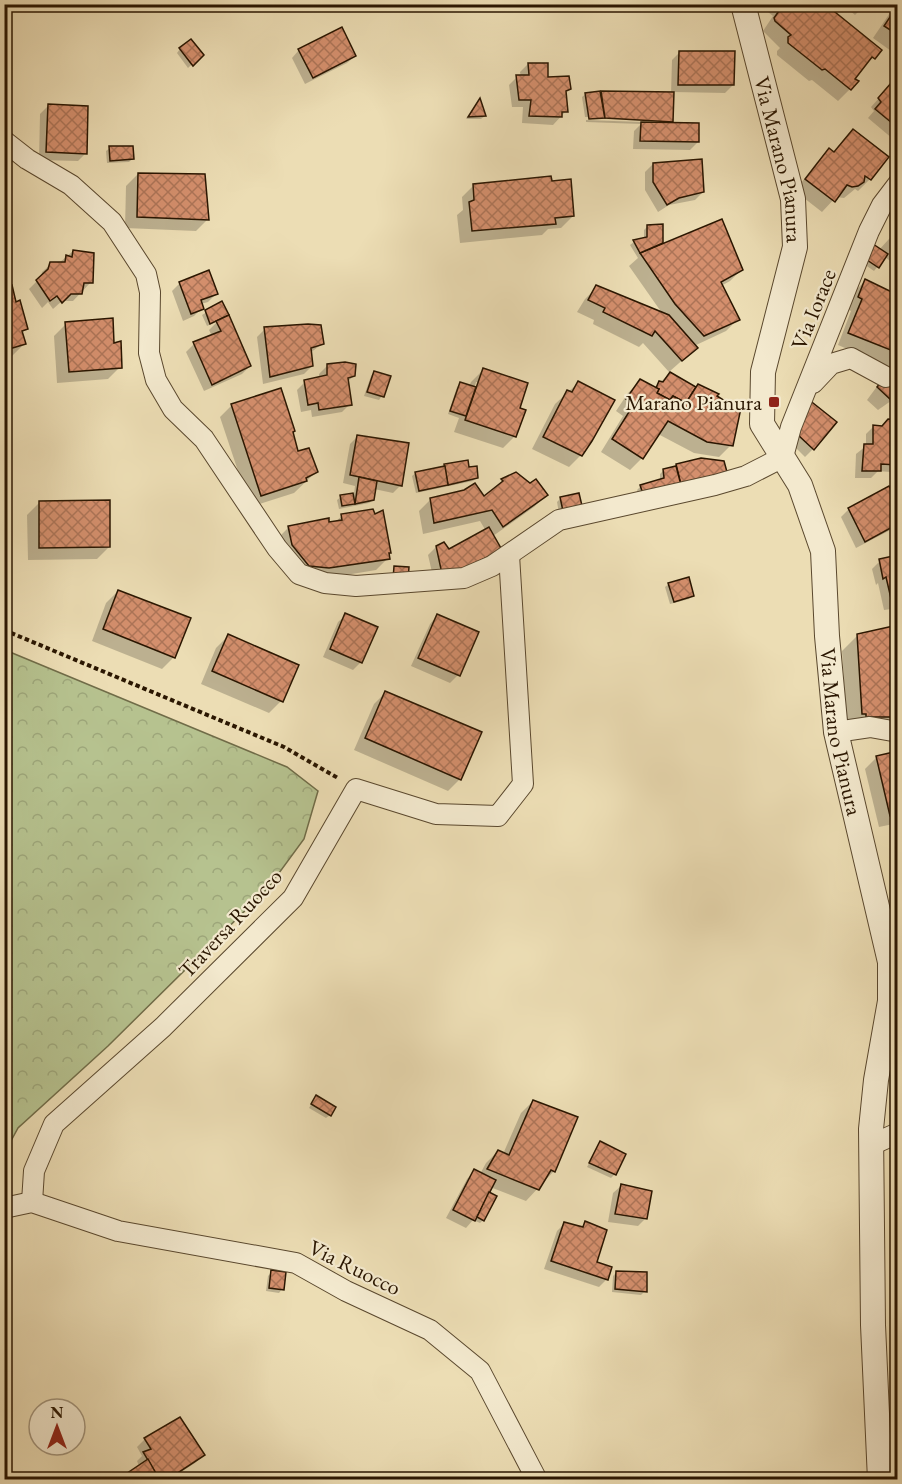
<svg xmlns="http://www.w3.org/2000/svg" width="902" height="1484" viewBox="0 0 902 1484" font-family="'EB Garamond',serif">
  <defs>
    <pattern id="forest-crowns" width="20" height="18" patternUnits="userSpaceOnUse" patternTransform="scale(1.5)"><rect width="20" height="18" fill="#b6c28f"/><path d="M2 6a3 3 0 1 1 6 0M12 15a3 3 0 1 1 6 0" fill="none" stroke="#9da67a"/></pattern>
    <pattern id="building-cross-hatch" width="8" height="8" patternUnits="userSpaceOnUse" patternTransform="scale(1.5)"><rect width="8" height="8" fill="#d48f6d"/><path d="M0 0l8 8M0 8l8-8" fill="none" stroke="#ac7457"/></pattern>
  </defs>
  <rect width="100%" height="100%" fill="#ecddb4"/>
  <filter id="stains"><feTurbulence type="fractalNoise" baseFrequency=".00333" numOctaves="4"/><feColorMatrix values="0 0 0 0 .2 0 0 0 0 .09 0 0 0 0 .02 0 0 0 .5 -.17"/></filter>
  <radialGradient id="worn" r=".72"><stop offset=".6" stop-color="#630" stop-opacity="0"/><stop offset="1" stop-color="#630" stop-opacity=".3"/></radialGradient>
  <!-- forest -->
  <path fill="url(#forest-crowns)" stroke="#706c48" stroke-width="1.5" d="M5,650L287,767L318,791L304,839L268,888L108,1046L18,1128L5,1152Z"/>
  <!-- shadow -->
  <g fill="#0003" fill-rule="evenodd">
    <path d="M758,4H823L880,51L861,69L853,80L850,89L838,101L812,80L809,81L777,55V51L780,48L763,31L773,16Z"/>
    <path d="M842,4H866L855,15Z"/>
    <path d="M896,4H898V56L873,38Z"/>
    <path d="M180,49L202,55L188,68L177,53Z"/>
    <path d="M299,50L355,56L347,63L305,84L292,58Z"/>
    <path d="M680,52L733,85L725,93L673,92L671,122V120L585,117L582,97L586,94H671L672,60Z"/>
    <path d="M528,64L547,78L570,88L565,93L566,111L553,125L522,123L523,107H512L509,85L517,77H521L520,72Z"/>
    <path d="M898,77V134L893,139L868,118L874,111L871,107Z"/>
    <path d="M477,104L485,116L481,119H466Z"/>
    <path d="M48,106L86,153L78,161L39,160L40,114Z"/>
    <path d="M586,120L670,123L698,142L690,150L633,149L634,131L641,124L586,122Z"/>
    <path d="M853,131L870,179L858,191L855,189L844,198L836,197L822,212L795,191L817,162L829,150L833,153Z"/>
    <path d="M110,148L133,158L129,162L107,163L106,151Z"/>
    <path d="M653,164L703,192L695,200L669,205L658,212L645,190V172Z"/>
    <path d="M138,174L208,219L196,231L125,228L126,186Z"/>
    <path d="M474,185L573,216L561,228L548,229L542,235L460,243L457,215L463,210L462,197Z"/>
    <path d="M648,226L662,243L656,248L742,269L730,281L721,286L738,319L726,331L694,346L696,348L669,372L643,343L639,347L593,324L594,320L577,312L585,299L597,287L662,313L629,266L638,258L630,245L634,242L644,239V230Z"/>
    <path d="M898,229V267L885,257L874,271L861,262L879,250Z"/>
    <path d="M73,251L91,282L73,301H62L53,309L48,302L42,308L29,289L41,277L42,272L51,264L59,263Z"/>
    <path d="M208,272L216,294L208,302L201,304L202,308L194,316L183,321L172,291L180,283Z"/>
    <path d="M865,281L895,296L898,292V396L878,410L867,400L881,381L887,366L838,345L851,311L847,309L853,293Z"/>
    <path d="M4,289L15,304L26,329L21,334L24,344L12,356L4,358Z"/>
    <path d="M222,303L250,366L242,374L204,391L186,352L194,344L212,336L209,330L218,321L207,326L202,315Z"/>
    <path d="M66,324L112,345L120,367L108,379L57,383L54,336Z"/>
    <path d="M265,329L322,344L310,353L312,366L304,374L263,384L257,337Z"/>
    <path d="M327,366L354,376L347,382L350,404L342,412L312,417L311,410L301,412L297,390L305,382L319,378V374Z"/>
    <path d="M483,370L518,409L515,436L503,448L454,432L459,418L448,414L457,387L460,384L469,387L471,382ZM476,382H479L477,389H474Z"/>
    <path d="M374,372L382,396L379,400L364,396L371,376Z"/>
    <path d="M670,373L696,388L731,445L719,457L694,453L658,434L642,458L630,470L601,452L623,416L616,411L628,393L640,381L654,388Z"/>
    <path d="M578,383L581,455L569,467L532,449L555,404Z"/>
    <path d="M232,405L291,433L297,453L316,472L294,493L250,507L220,417Z"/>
    <path d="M801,408L813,449L805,457L790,442Z"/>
    <path d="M898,417V467L890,472L878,471L871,478H855L856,454L866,446V434L874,426L882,428Z"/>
    <path d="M358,436L401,485L393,493L374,489L373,500L369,503L339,509L337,500L341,497L353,501L355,486L343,483L350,444Z"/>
    <path d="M677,465L725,471L639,497L637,490L640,487L660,480V474L663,471Z"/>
    <path d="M468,469L477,477L473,481L416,493L412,476L416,473Z"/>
    <path d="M516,474L546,495L534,507L493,536V558L434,581L428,555L436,547L449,551L486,531L480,521L423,534L419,511L431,499L483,498L502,481Z"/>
    <path d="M561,498L582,510L560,519L557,502Z"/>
    <path d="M39,503L109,547L97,559L28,560L27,515Z"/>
    <path d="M898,507V526L856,548L841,517L849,509Z"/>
    <path d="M342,516L390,553L388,558L376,570L334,577L280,557L277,539L289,527L335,522Z"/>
    <path d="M898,557V608L884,610L878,583L876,585L872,569L880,561Z"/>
    <path d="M669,584L692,596L689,599L670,604L665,587Z"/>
    <path d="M118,591L174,657L162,669L92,641L106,603Z"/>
    <path d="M346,615L361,662L353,670L323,657L338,622Z"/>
    <path d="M437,616L477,633L458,675L450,683L411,666L430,624Z"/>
    <path d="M898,626V726L847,729L842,651L858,635Z"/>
    <path d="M228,636L297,666L281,701L269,713L201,684L216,648Z"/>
    <path d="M385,693L460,779L448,791L354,750L374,704Z"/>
    <path d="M898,753V823L879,827L865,769L877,757Z"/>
    <path d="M898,877V892H892L890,881Z"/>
    <path d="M316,1096L330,1115L326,1118L309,1108Z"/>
    <path d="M533,1101L554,1171L526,1201L490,1187L483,1220L480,1223L473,1220L466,1228L446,1218L467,1179L474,1171L480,1174L486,1163L498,1151L503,1154L521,1113Z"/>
    <path d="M600,1143L615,1174L611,1178L587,1167Z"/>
    <path d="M621,1186L646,1218L638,1226L608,1222L613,1193Z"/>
    <path d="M565,1223L580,1228L585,1223L595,1263L607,1279L599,1287L544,1269L557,1231Z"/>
    <path d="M272,1272L282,1289L279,1293L266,1291L268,1276Z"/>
    <path d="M617,1272L645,1291L641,1295L612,1292L613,1276Z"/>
    <path d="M145,1439L203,1455L195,1463L169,1480H119L139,1466L137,1461L142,1456L137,1447Z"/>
  </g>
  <!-- building -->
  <g fill="url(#building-cross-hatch)" stroke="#2a1601" stroke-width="1.5">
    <path d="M784,4H825L882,50L875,59L872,57L855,79L859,81L851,90L825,69L822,70L788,43V37L791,35L775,21L774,18Z"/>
    <path d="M898,5V35L884,26Z"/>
    <path d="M342,27L356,56L313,78L298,49Z"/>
    <path d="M191,39L204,55L193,66L179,48Z"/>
    <path d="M679,51H735L734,85H678Z"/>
    <path d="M528,63H548V77L569,76L571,89L566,91L568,112H562V117L529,116L531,100H519L516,75H529Z"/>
    <path d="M898,75V128L875,109L881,102L878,98Z"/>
    <path d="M600,91L605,118L589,119L585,93Z"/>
    <path d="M601,91L674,92L673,122L605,118Z"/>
    <path d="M480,98L486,116L468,117Z"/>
    <path d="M48,104L88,106L87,154L46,152Z"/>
    <path d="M641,122L699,123V142L640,141Z"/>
    <path d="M853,129L889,157L871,180L865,176L864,182L858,186L852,187L847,185L835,202L805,179L829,148L834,152Z"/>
    <path d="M109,146H133L134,159L110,161Z"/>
    <path d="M702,159L704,192L679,198L667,205L653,182V163Z"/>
    <path d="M138,173L205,174L209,220L137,217Z"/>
    <path d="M551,176L552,181L571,179L574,216L555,218L556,224L472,231L469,202L474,200L473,184Z"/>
    <path d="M722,219L743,270L721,282L740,320L704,336L675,304L640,253Z"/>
    <path d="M663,224V243L640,253L633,240L647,237V225Z"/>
    <path d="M870,242L888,254L879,268L864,258Z"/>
    <path d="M73,250L94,253L93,283H84L82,294H71L62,303L57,296L50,301L36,280L48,269L50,262H65L66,255L72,257Z"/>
    <path d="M209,270L218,294L201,300L204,309L191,314L179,282Z"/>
    <path d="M865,279L898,295V353L848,333L862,299L858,297Z"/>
    <path d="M12,285L16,302L20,300L28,329L22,331L26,344L9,349L8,344L4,345V288Z"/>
    <path d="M596,285L669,315L698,348L682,361L655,331L652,336L603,312L605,308L588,300Z"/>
    <path d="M222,301L229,315L210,324L205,310Z"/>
    <path d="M229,315L251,366L212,385L193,342L221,331L216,321Z"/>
    <path d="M113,318L114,343L121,341L122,368L69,372L65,322Z"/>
    <path d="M308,324L321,325L324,344L311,348L313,366L270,377L264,327Z"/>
    <path d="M898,356V395L891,400L877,387L893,368Z"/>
    <path d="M345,362L356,364L355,376L348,378L352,405L319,410L318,403L308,405L304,380L327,375V364Z"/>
    <path d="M483,368L528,383L520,408L526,410L516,437L465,420Z"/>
    <path d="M374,371L391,376L384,397L367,392Z"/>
    <path d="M670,372L696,387L686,403L673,396L670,400L657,393L659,389L656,388L659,381L663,382Z"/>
    <path d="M640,379L659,389L657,393L670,400L673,396L686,403L698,384L719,394L717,396L728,403L741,408L733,446L707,442L668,421L643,459L612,439L634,404L626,399Z"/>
    <path d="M578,381L615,400L592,441L582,456L543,437L567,390L572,392Z"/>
    <path d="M460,382L476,387L466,416L450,411Z"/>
    <path d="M281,388L295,431L293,432L298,451L309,448L318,472L306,478L307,481L261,496L231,404Z"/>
    <path d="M808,399L837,422L814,450L797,434Z"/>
    <path d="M888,419L898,420V465L881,464V471H862L864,444H873V425L882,426Z"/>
    <path d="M357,435L409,443L402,486L350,475Z"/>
    <path d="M701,458L724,461L727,472L681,485L676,464Z"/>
    <path d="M468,460L469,467L477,466L478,478L448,485L444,464Z"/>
    <path d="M445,466L448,485L419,491L415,472Z"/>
    <path d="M676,466L681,485L643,494L640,485L664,478L663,469Z"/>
    <path d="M516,472L530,483L536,479L548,495L503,527L492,510L434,523L430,498L464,490L475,483L484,496L503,481L501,479Z"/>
    <path d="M359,477L377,481L374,500L355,504Z"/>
    <path d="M889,486L898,503V524L865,542L848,508Z"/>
    <path d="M353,493L355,504L342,506L340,495Z"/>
    <path d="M579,493L583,510L564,516L560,497Z"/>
    <path d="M110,500V547L39,548V501Z"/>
    <path d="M373,509L375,514L383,510L391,553H389L390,559L329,568L309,566L292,545L288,526L329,518V522L342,520L341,514Z"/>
    <path d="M489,527L502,550L457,572L442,574L436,546L444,542L449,549Z"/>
    <path d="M898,555V602L892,603L886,577L883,579L879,559Z"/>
    <path d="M394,566L409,567L408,580H393Z"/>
    <path d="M689,577L694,596L674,602L668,583Z"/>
    <path d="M118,590L191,618L175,658L103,629Z"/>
    <path d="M345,613L378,627L362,663L330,649Z"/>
    <path d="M437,614L479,632L460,676L418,658Z"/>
    <path d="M898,625V717H866V714H862L857,634Z"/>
    <path d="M228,634L299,665L283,702L212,671Z"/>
    <path d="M385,691L482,732L461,780L365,738Z"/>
    <path d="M898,751V815L890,816L876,756Z"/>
    <path d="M316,1095L336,1107L331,1116L311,1104Z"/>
    <path d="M533,1100L578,1117L555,1172L551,1170L539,1190L487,1169L498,1150L509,1155Z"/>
    <path d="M600,1141L626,1154L616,1175L589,1163Z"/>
    <path d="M474,1169L496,1180L475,1221L453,1210Z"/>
    <path d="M621,1184L652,1191L647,1219L615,1214Z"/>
    <path d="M489,1192L497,1196L484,1221L477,1217Z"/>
    <path d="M585,1221L607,1230L597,1262L612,1267L608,1280L551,1261L564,1222L583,1227Z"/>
    <path d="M271,1270L286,1272L284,1290L269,1288Z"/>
    <path d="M616,1271L647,1272V1292L615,1289Z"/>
    <path d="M180,1417L205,1455L167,1480H160L143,1452L151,1449L144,1438Z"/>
    <path d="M148,1459L159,1479L117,1480Z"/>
  </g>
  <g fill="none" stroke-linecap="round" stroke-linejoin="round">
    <defs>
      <g id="minor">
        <path d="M4,141L27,159L71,185L112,222L146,274L150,292L149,353L156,380L173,409L204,439L277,548L299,574L325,583L356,586L464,578L492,566L559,520L715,485L746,476L783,457L791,427L869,231L882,205L898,184"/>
        <path d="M813,383L831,364L851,358L886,377"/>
        <path d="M836,732L870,727L898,732"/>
        <path d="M871,1145L898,1133"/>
        <path d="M32,1202L34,1171L54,1124L163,1027L293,898L356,789L436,814L498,816L523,784L509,555"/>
        <path d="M4,1208L32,1202L118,1231L296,1263L346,1291L430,1330L480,1371L537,1480"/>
      </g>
      <g id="tertiary">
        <path id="s1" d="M743,4L793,199L795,247L763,372L762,424L800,485L823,551L827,636L836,732L890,962V1001L876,1080L871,1129L873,1325L880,1480"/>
      </g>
    </defs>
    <!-- minor casing -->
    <use href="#minor" stroke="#5a482e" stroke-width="22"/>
    <!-- tertiary casing -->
    <use href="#tertiary" stroke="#5a482e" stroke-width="26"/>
    <!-- path -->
    <path stroke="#2a1601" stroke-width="4" stroke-dasharray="4.5 3" stroke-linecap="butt" d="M4,630L284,747L338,778"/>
    <!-- minor -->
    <use href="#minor" stroke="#f3e9ce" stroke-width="20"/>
    <!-- tertiary -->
    <use href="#tertiary" stroke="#f3e9ce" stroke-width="24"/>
  </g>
  <!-- markers -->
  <rect fill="#8f2418" stroke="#f3e9ce" stroke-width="2" x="768" y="396" width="12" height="12" rx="3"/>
  <g text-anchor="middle" stroke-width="4.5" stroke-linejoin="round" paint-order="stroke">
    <!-- street labels -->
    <g font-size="22" fill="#2a1601" stroke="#f3e9ce">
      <text dy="8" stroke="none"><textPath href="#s1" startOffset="160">Via Marano Pianura</textPath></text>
      <text transform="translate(813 309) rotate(-68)" y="8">Via Iorace</text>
      <text dy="8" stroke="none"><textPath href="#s1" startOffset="754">Via Marano Pianura</textPath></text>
      <text transform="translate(230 923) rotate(-47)" y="8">Traversa Ruocco</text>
      <text transform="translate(355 1267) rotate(26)" y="8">Via Ruocco</text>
    </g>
    <!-- poi labels -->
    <g font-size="22" fill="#2a1601" stroke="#f3e9ce" text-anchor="end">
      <text x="762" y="410">Marano Pianura</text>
    </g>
  </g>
  <!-- margin -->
  <rect width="902" height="1484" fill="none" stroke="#ecddb4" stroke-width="24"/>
  <rect x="6" y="6" width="890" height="1472" fill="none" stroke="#2a1601" stroke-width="3"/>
  <rect x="12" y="12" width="878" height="1460" fill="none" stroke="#2a1601" stroke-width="1.5"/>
  <!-- north arrow -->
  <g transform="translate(57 1427)"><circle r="28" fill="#f3e9ce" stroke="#a3957c" stroke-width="1.5"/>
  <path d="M0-4.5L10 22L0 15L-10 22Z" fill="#8f2418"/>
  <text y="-9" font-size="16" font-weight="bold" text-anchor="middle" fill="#2a1601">N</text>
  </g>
  <rect width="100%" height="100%" filter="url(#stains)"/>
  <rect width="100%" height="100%" fill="url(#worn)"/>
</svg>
